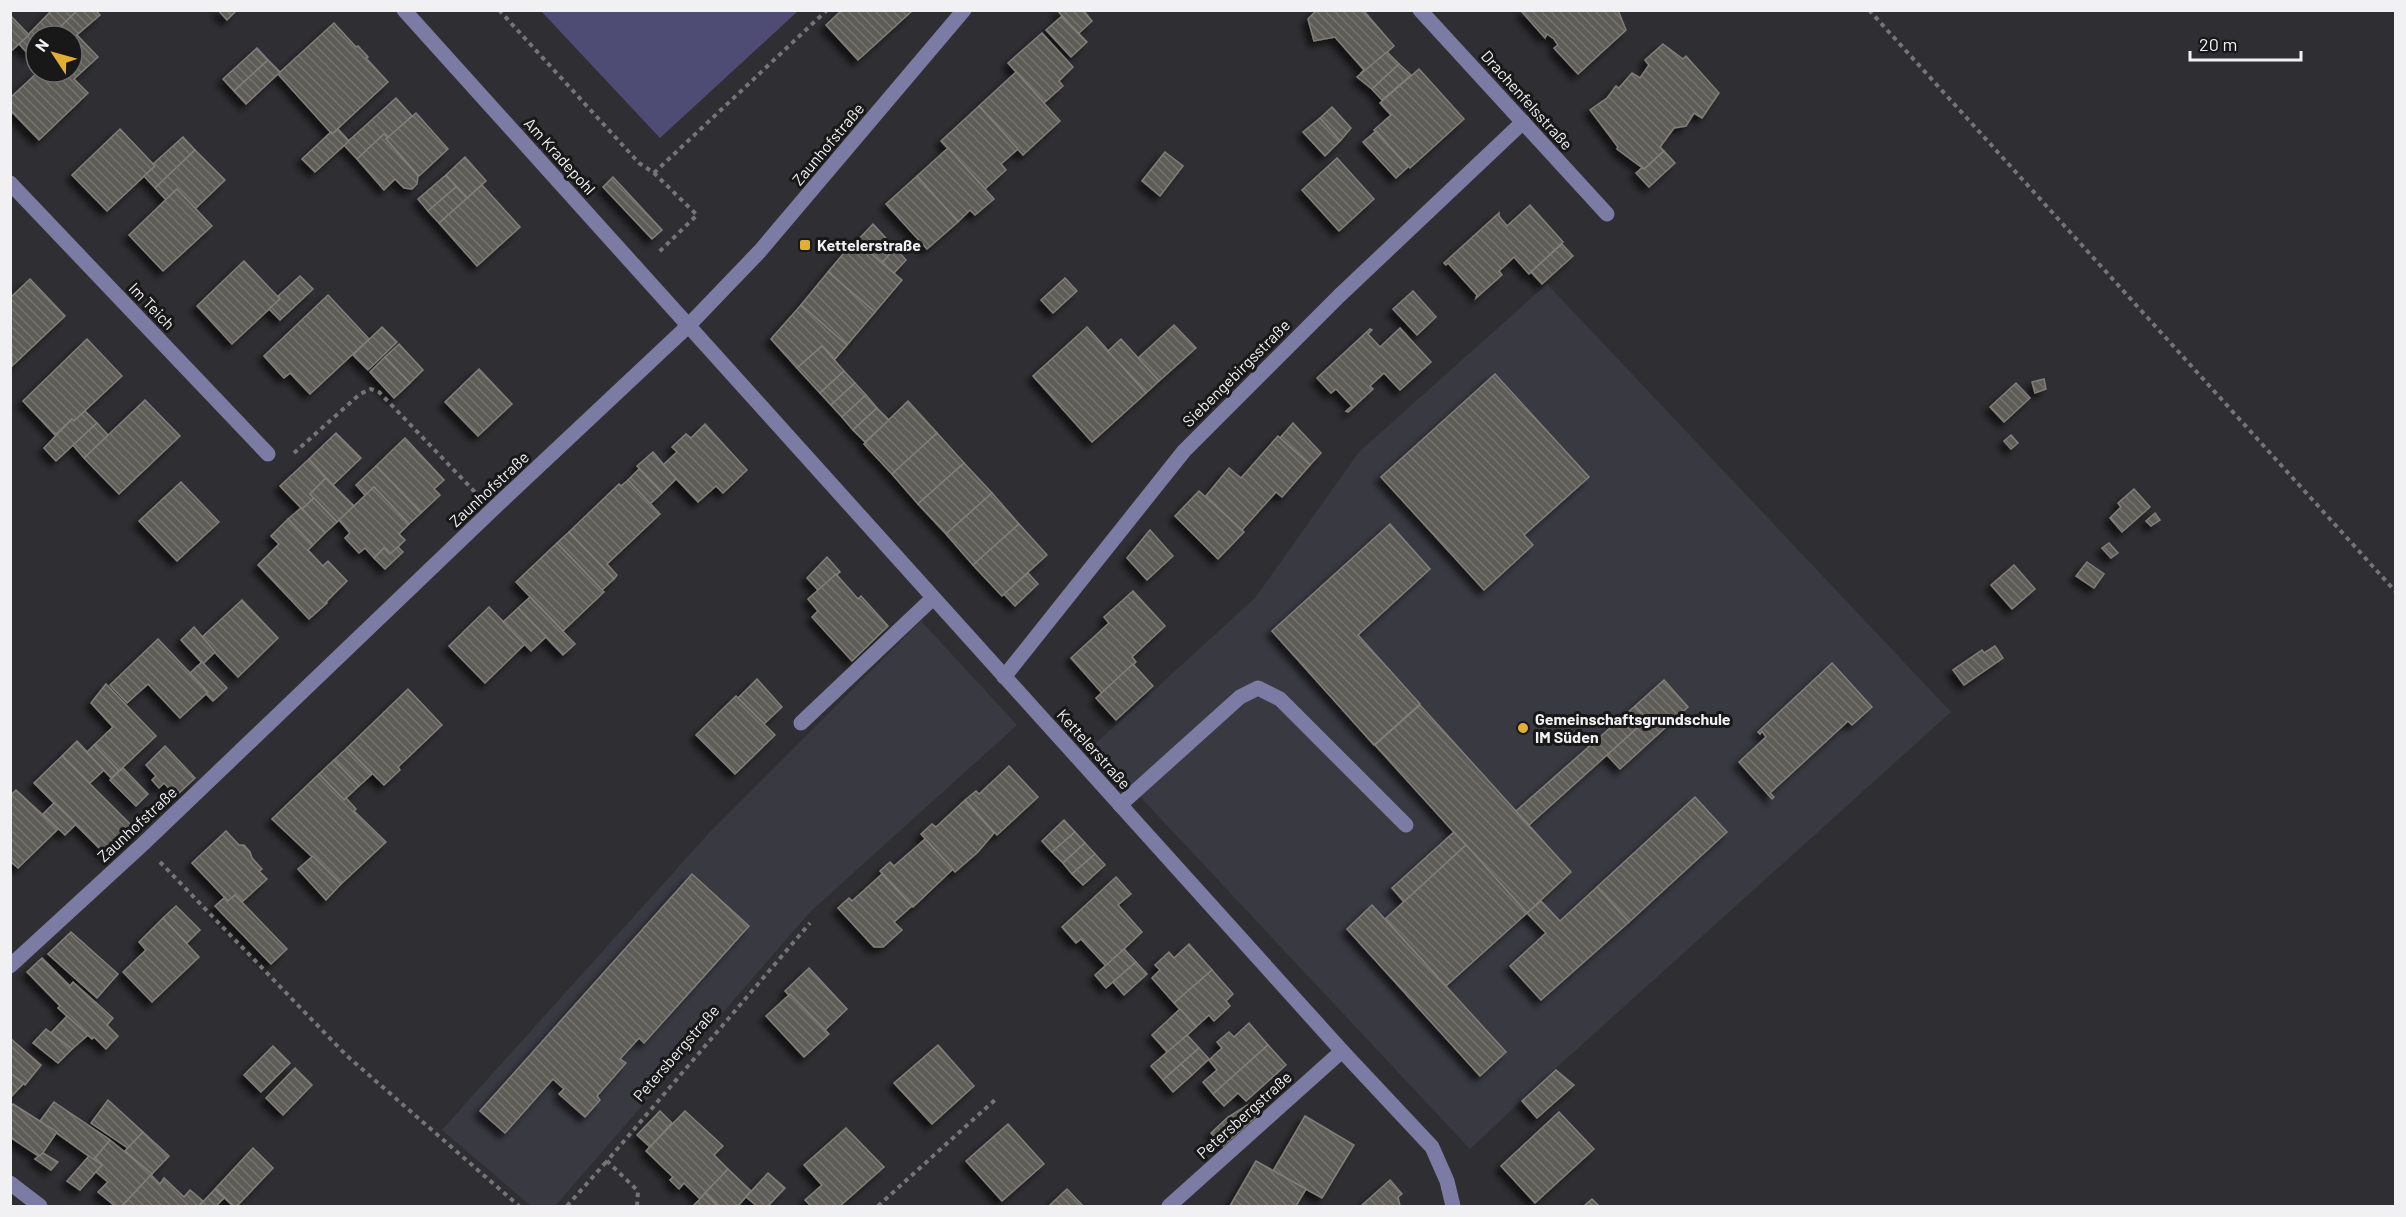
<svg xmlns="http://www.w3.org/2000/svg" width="2406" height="1217" viewBox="0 0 2406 1217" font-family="Barlow,sans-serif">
  <defs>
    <pattern id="building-back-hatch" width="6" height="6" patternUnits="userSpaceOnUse" patternTransform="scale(1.5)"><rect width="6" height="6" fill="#5d5b56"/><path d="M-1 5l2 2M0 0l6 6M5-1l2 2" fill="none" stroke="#75736f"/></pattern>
    <filter id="shadow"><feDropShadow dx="-5.5" dy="5.5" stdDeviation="3" flood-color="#0009"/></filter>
  </defs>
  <rect width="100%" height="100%" fill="#2f2f33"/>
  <!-- built -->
  <g fill="#393942">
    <path d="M1547,284L1951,712L1557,1067L1470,1149L1147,804L1094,745L1255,598L1359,452Z"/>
    <path d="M921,621L1017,725L810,912L555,1206H531L442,1130L709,833Z"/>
  </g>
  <!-- grass -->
  <path fill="#4e4c75" d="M541,11H798L660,138Z"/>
  <!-- building -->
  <g fill="url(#building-back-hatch)" stroke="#817f7a" stroke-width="1.5" filter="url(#shadow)">
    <path d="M52,10H78L51,36H36V50L30,56L19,44Z"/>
    <path d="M78,10H95L100,15L72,39V36H64L58,29Z"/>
    <path d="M218,10H237L227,20Z"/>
    <path d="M842,10H913L858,60L826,25Z"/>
    <path d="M1057,10H1083L1092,21L1078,34Z"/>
    <path d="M1317,10H1363L1394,46L1363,74L1361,73L1364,70L1335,37L1314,41L1308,19Z"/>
    <path d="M1524,10H1618L1626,30L1578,74L1554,48L1558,45L1554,39L1547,34L1545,38L1522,12Z"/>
    <path d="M10,15L29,35L10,52Z"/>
    <path d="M1062,16L1087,42L1071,57L1046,30Z"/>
    <path d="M334,23L356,47L358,46L368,57L366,58L388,82L332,134L278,74Z"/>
    <path d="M1042,33L1073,67L1059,81L1063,86L1044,103L1008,63Z"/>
    <path d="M77,35L98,57L74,79L88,93L39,140L10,110V98L38,72H72V39Z"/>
    <path d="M1663,44L1683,59L1686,56L1719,93L1702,118L1694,113L1686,126L1674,128L1660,147L1664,151L1644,169L1617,149L1618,147L1590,110L1607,98L1616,86L1619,88L1632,73L1640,78L1649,65L1645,60Z"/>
    <path d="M257,48L268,60L234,91L223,79Z"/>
    <path d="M1387,52L1399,64L1372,89L1357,77Z"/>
    <path d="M268,60L280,72L246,104L234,91Z"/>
    <path d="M1399,64L1411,75L1382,100L1372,89Z"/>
    <path d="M1419,69L1464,119L1410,168L1374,130L1391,115L1380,103Z"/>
    <path d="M1016,72L1060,121L1023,155L979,106Z"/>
    <path d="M396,98L412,116L388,138L384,134L357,159L344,145Z"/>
    <path d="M979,106L1018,149L1001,164L1006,170L985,189L941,141Z"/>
    <path d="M1332,107L1351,128L1340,141L1320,118Z"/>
    <path d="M416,113L448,149L419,176L386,139Z"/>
    <path d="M1320,118L1340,141L1325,156L1303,132Z"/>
    <path d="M120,129L155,166L107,211L72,175Z"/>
    <path d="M338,129L349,141L315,172L302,159L331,132L332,134Z"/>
    <path d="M1376,131L1408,167L1396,178L1363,142Z"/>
    <path d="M384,134L388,138L386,139L418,176L417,184L412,189L404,188L395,179L384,190L357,159Z"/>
    <path d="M183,137L195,150L155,188L144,176L155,166L153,164Z"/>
    <path d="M948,148L994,199L975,215L970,210L958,222L917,176Z"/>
    <path d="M195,150L225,180L195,209L177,189L166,200L155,188Z"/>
    <path d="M1664,151L1675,163L1649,187L1636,173L1642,168L1644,169Z"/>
    <path d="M1165,152L1183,166L1160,196L1142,181Z"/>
    <path d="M465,157L486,181L467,198L446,175Z"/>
    <path d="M1337,158L1374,199L1339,231L1302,190Z"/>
    <path d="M446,175L456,187L428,211L418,199Z"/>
    <path d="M917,176L958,222L927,249L886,204Z"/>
    <path d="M613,177L662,230L652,239L603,187Z"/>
    <path d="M482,185L520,227L477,266L439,223Z"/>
    <path d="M456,187L467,198L439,223L428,211Z"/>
    <path d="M177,189L212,226L163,271L129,235Z"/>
    <path d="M1530,205L1563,242L1529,274L1514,257L1499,271L1502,275L1476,298L1477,295L1448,263L1446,265L1444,263L1499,213V216L1507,226Z"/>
    <path d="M873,224L895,248L882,263L857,241Z"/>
    <path d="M855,240L902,280L875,312L828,272Z"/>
    <path d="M1562,244L1573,256L1542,284L1531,272Z"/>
    <path d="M895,248L906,260L894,273L882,263Z"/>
    <path d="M244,261L280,299L232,344L197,306Z"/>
    <path d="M828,272L875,312L847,345L801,305Z"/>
    <path d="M300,276L313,289L280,320L269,309L280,299L278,296Z"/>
    <path d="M1065,278L1077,291L1053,313L1041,300Z"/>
    <path d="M30,279L65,316L12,366L10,298Z"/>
    <path d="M1413,291L1436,317L1417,335L1393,309Z"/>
    <path d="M328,295L369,339L310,394L290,373L284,378L264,356Z"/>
    <path d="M801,305L847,345L834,360L822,346L797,368L771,339Z"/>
    <path d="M1174,325L1196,348L1159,381L1138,358Z"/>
    <path d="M382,327L397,342L368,370L353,355Z"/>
    <path d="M1087,327L1146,393L1092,442L1033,376Z"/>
    <path d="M1400,328L1431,362L1400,390L1384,373L1370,386L1373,389L1348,412L1346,411L1352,406L1336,389L1331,393L1317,378L1370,329L1372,330L1368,334L1380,347Z"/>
    <path d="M87,339L122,376L74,421L72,419L55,435L23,401Z"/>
    <path d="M1121,339L1159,381L1146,393L1108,351Z"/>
    <path d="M399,344L423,370L410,383L385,357Z"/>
    <path d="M822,346L844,371L820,393L797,368Z"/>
    <path d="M385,357L410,383L394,398L370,372Z"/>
    <path d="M479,369L512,404L478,436L445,402Z"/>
    <path d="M844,371L855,383L831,405L820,393Z"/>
    <path d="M1495,374L1589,477L1524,535L1533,545L1484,590L1381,477Z"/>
    <path d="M2044,379L2046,389L2035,393L2032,382Z"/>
    <path d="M855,383L866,395L842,417L831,405Z"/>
    <path d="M2016,383L2030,398L2004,422L1990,407Z"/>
    <path d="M866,395L877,408L853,430L842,417Z"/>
    <path d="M145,400L180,436L119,494L84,458Z"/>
    <path d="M908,401L937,433L892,474L864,444Z"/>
    <path d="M877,408L889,420L865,442L853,430Z"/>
    <path d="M85,411L97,423L56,461L44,448L72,419L74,421Z"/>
    <path d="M97,423L108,435L84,458L73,445Z"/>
    <path d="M1293,423L1321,453L1310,465L1280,438Z"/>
    <path d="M705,424L747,470L723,493L716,486L698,502L663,465L677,452L672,447L686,434L691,438Z"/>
    <path d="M336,433L361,458L333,485L309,459Z"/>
    <path d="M937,433L964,463L918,504L892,474Z"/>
    <path d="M2011,435L2018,443L2011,449L2004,441Z"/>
    <path d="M1278,436L1310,465L1282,497L1276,492L1242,530L1205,497L1229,468L1241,478Z"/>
    <path d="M405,438L444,480L434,489L440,495L421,513L376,466Z"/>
    <path d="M653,452L676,479L662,493L637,466Z"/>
    <path d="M309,459L326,478L310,494L314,498L302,509L280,486Z"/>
    <path d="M964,463L992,493L946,534L918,504Z"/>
    <path d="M376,466L421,513L409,524L374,487L365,495L356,485Z"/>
    <path d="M639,469L662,493L650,504L628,480Z"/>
    <path d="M326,478L354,506L337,522L310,494Z"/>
    <path d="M628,480L660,514L607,564L617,575L614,579L569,532L619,484L621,486Z"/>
    <path d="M181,482L219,522L177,561L139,521Z"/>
    <path d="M374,487L409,524L399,534L405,540L398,547L390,554L384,548L374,558L365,548L359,553L345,538L350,533L339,520Z"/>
    <path d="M2134,489L2150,507L2122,532L2110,518L2121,507L2118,503Z"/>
    <path d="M1199,491L1244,532L1218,559L1175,516Z"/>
    <path d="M992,493L1019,524L973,565L946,534Z"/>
    <path d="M314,498L337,522L325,533L302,509Z"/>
    <path d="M301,508L325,533L313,545L288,519Z"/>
    <path d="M2155,513L2160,520L2151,526L2146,521Z"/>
    <path d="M288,519L313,545L308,550L323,566L328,561L347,581L326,602L327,603L309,619L258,565L279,544L271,536Z"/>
    <path d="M1019,524L1047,555L1002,596L973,565Z"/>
    <path d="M1390,524L1430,569L1358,635L1420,704L1374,745L1272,631Z"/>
    <path d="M1150,530L1173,556L1147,580L1127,558Z"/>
    <path d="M569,532L614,579L602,590L557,543Z"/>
    <path d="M557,543L604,592L563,631L516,582Z"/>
    <path d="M2109,543L2118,553L2111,558L2102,548Z"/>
    <path d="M398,547L403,552L385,569L374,558L384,548L390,554Z"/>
    <path d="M827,557L840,572L818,590L807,578Z"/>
    <path d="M2087,562L2104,574L2094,588L2076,576Z"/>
    <path d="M2014,565L2035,589L2012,609L1991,585Z"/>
    <path d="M1028,573L1038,584L1015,606L1004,594Z"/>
    <path d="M836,574L858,599L861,596L888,626L852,661L812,617L818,611L808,599Z"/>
    <path d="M1133,591L1165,626L1132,657L1136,662L1102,693L1071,658L1109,623L1104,617Z"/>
    <path d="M530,597L575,644L563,655L518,608Z"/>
    <path d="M242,600L278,638L238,677L201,638Z"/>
    <path d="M489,607L525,644L485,683L449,646Z"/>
    <path d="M518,608L546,637L531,651L503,622Z"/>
    <path d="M194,627L215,652L203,664L181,640Z"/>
    <path d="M158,639L208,692L180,718L148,684L127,703L110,685Z"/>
    <path d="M1995,646L2003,658L1964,685L1953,670L1982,650L1984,653Z"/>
    <path d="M202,662L227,688L213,701L206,694L208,692L190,673Z"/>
    <path d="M1832,663L1872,707L1852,725L1848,721L1770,793L1774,797L1772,799L1739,762L1766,737L1762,731L1760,734L1758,732Z"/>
    <path d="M1133,664L1153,686L1116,720L1096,698Z"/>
    <path d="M757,679L782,707L764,724L738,698Z"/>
    <path d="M1664,680L1688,707L1620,769L1607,755L1647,719L1635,706Z"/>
    <path d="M106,684L156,736L119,771L94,745L113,727L91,703Z"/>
    <path d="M408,689L442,725L398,767L400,770L384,785L347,748Z"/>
    <path d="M736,696L775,735L735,774L696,735Z"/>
    <path d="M1420,705L1571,872L1527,913L1375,745Z"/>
    <path d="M1635,706L1647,719L1529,825L1516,811Z"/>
    <path d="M77,741L104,770L89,784L62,756Z"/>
    <path d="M94,745L119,771L111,778L87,752Z"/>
    <path d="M165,746L195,778L176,796L164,783L159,788L152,780L156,776L146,765Z"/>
    <path d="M347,748L372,774L359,786L334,760Z"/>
    <path d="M62,756L138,832L110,859L34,783Z"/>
    <path d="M334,760L359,786L344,800L319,774Z"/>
    <path d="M1009,766L1038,797L997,835L965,800L976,791L979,794Z"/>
    <path d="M123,768L148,794L136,806L110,780Z"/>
    <path d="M319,774L344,800L346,798L356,809L354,811L386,842L341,884L272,819Z"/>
    <path d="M16,790L58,829L18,868L10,861V796Z"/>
    <path d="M1695,797L1727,832L1629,922L1597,887Z"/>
    <path d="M965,800L994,833L978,852L955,872L921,834L932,824L936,827Z"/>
    <path d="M54,803L76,824L65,835L43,814Z"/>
    <path d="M1064,820L1075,832L1052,852L1042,841Z"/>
    <path d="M226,831L239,845H244L250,852L252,858L262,869L259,871L267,879L242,902L235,895L228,901L192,863Z"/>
    <path d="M1075,832L1085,843L1063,863L1052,852Z"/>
    <path d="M1454,832L1466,845L1404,902L1392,888Z"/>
    <path d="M925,839L953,869L913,907L880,871L890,862L894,866Z"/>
    <path d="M1085,843L1095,854L1072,874L1063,863Z"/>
    <path d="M1466,845L1527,913L1446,986L1385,919Z"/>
    <path d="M1095,854L1105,865L1083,885L1072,874Z"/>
    <path d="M313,856L341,884L326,900L298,869Z"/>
    <path d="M692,874L749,926L644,1043L639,1038L620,1059L626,1063L597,1096L600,1100L585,1117L559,1094L564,1089L553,1079L505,1133L480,1111Z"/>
    <path d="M882,874L912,906L894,922L902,930L883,947H874L838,908L849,898L852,901Z"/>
    <path d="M1116,877L1131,894L1118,905L1142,932L1106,966L1081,939L1076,943L1062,927Z"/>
    <path d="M1597,887L1629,922L1541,1000L1510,966L1546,933L1527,913L1541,901L1560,921Z"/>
    <path d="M235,895L287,949L271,964L215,906L225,897L228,901Z"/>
    <path d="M1372,905L1506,1052L1480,1076L1347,929Z"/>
    <path d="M176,906L200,930L186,944L163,918Z"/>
    <path d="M163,918L199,957L152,1002L123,972L146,950L139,942Z"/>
    <path d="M71,932L118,974L97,998L48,954Z"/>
    <path d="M1189,944L1212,970L1174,1003L1152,978L1160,970L1155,965L1169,952L1174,958Z"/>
    <path d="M1124,949L1136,962L1106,988L1095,975Z"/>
    <path d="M42,958L70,986L73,982L113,1018L107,1025L118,1036L106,1049L94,1037L92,1039L58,1008L60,1006L27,972Z"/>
    <path d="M1136,962L1147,974L1124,995L1113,982Z"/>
    <path d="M809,968L847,1009L824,1031L785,991Z"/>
    <path d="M1212,970L1233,994L1226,1001L1230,1006L1214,1021L1209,1015L1196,1027L1174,1003Z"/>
    <path d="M790,994L829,1034L804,1057L766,1016Z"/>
    <path d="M1180,1009L1196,1027L1168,1053L1152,1035Z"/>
    <path d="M67,1016L88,1035L72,1049L51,1033Z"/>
    <path d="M1249,1023L1268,1045L1213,1094L1203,1082L1217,1070L1209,1060L1222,1048L1217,1042L1229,1032L1234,1037Z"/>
    <path d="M46,1029L72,1049L58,1063L33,1043Z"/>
    <path d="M1187,1035L1199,1048L1163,1080L1151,1066Z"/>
    <path d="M10,1038L41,1065L25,1085L10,1073Z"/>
    <path d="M938,1045L974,1086L932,1124L894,1083Z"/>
    <path d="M1268,1045L1286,1065L1246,1101L1238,1093L1224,1106L1213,1094Z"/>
    <path d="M273,1046L290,1063L261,1092L244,1075Z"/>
    <path d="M1199,1048L1209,1059L1192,1075L1181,1064Z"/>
    <path d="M1181,1064L1192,1075L1173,1092L1163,1080Z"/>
    <path d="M295,1068L312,1085L283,1115L266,1098Z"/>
    <path d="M1556,1070L1574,1085L1537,1118L1522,1101Z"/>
    <path d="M10,1073L24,1083L10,1098Z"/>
    <path d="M108,1100L143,1132L128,1148L91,1123Z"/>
    <path d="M54,1102L110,1140L94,1160L40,1121Z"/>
    <path d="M1251,1103L1260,1113L1223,1146L1211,1133L1228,1117Z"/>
    <path d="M13,1104L57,1132L40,1157L10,1137V1108Z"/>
    <path d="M660,1111L672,1123L650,1147L637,1135Z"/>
    <path d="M685,1111L723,1146L714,1155L728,1169L700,1199L684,1183L679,1189L670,1180L673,1177L646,1151Z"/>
    <path d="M1559,1112L1594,1149L1535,1203L1501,1166Z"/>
    <path d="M1305,1116L1354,1145L1322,1198L1273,1171Z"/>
    <path d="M1008,1124L1044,1164L1002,1201L966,1161Z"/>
    <path d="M846,1128L884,1167L840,1206H811L805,1200L822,1185L804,1165Z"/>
    <path d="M143,1132L169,1156L152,1174L125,1151Z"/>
    <path d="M110,1140L152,1174L122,1206H115L98,1192L108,1182L96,1172L102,1165L95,1158Z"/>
    <path d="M253,1148L273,1168L237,1206H233L215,1189Z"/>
    <path d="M43,1153L58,1162L51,1170L35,1159Z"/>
    <path d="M89,1156L102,1165L80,1190L67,1181Z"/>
    <path d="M1256,1161L1306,1189L1296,1206H1230Z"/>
    <path d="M728,1169L751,1191L738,1206H719L705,1193Z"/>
    <path d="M768,1173L785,1188L768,1206H757L746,1197Z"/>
    <path d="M151,1175L160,1184L164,1178L184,1197L190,1190L203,1201L199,1206H122Z"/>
    <path d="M1390,1180L1402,1194L1398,1197L1400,1206H1361Z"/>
    <path d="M215,1189L224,1198L216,1206H199Z"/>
    <path d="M1067,1189L1083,1206H1049Z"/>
    <path d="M705,1193L717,1206H693L700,1199Z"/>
    <path d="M1592,1199L1599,1206H1584Z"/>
  </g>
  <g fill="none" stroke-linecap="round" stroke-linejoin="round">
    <!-- path -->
    <g stroke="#757578" stroke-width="4" stroke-dasharray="4.5 4.5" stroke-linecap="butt">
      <path d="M499,10L639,163L654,173L697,215L659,252"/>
      <path d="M1869,10L2396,592"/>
      <path d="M654,173L827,10"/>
      <path d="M294,453L360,394L371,389L379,392L475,492"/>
      <path d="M160,862L346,1055L519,1206"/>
      <path d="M567,1206L607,1161"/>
      <path d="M637,1206L638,1191L607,1161L810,923"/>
      <path d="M878,1206L997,1098"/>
    </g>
    <!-- minor -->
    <g stroke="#7c7ba3" stroke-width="15">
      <path d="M404,10L1342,1051L1432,1147L1447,1181L1453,1206"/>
      <path d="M1420,10L1607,214"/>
      <path d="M10,183L268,454"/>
      <path d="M1004,677L1184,451L1339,296L1523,122"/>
      <path d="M801,723L933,598"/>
      <path d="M1120,805L1240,697L1258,688L1280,699L1406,825"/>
      <path d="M10,966L143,844L492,510L688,326L760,251L964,10"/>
      <path d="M10,1183L40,1206"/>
      <path d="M1169,1206L1342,1051"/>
    </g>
  </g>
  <!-- markers -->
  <g fill="#e1af34" stroke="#181819" stroke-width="2">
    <rect x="799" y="239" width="12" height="12" rx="3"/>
    <circle cx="1523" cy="728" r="6"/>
  </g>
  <g text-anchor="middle" stroke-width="6" stroke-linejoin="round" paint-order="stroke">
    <!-- street labels -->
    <g font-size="16" fill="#f1f1f4" stroke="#181819">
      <text transform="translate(1527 100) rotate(48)" y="6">Drachenfelsstraße</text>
      <text transform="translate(828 144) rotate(-50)" y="6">Zaunhofstraße</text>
      <text transform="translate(560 156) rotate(48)" y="6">Am Kradepohl</text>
      <text transform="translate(152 306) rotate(46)" y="6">Im Teich</text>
      <text transform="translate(1236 373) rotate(-45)" y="6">Siebengebirgsstraße</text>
      <text transform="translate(489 489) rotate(-43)" y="6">Zaunhofstraße</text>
      <text transform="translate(1094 749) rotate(48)" y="6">Kettelerstraße</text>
      <text transform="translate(137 824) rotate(-43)" y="6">Zaunhofstraße</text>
      <text transform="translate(676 1053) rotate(-49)" y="6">Petersbergstraße</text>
      <text transform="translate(1244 1115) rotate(-42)" y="6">Petersbergstraße</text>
    </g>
    <!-- poi labels -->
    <g font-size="16" font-weight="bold" fill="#f1f1f4" stroke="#181819" text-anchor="start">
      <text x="817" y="251">Kettelerstraße</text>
      <text x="1535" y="725">Gemeinschaftsgrundschule<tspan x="1535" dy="18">IM Süden</tspan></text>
    </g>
  </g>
  <!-- border -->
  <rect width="2406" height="1217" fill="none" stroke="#f1f1f4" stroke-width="24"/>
  <!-- north arrow -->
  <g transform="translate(54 54) rotate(306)"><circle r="28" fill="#181819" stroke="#6f6f71" stroke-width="1.5"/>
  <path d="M0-4.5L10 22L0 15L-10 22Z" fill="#e1af34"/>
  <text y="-9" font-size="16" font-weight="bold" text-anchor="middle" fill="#f1f1f4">N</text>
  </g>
  <!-- scale -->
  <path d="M2190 51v9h111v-9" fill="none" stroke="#f1f1f4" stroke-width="3"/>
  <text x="2199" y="51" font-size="18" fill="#f1f1f4" stroke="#181819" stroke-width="4.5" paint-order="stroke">20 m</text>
</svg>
